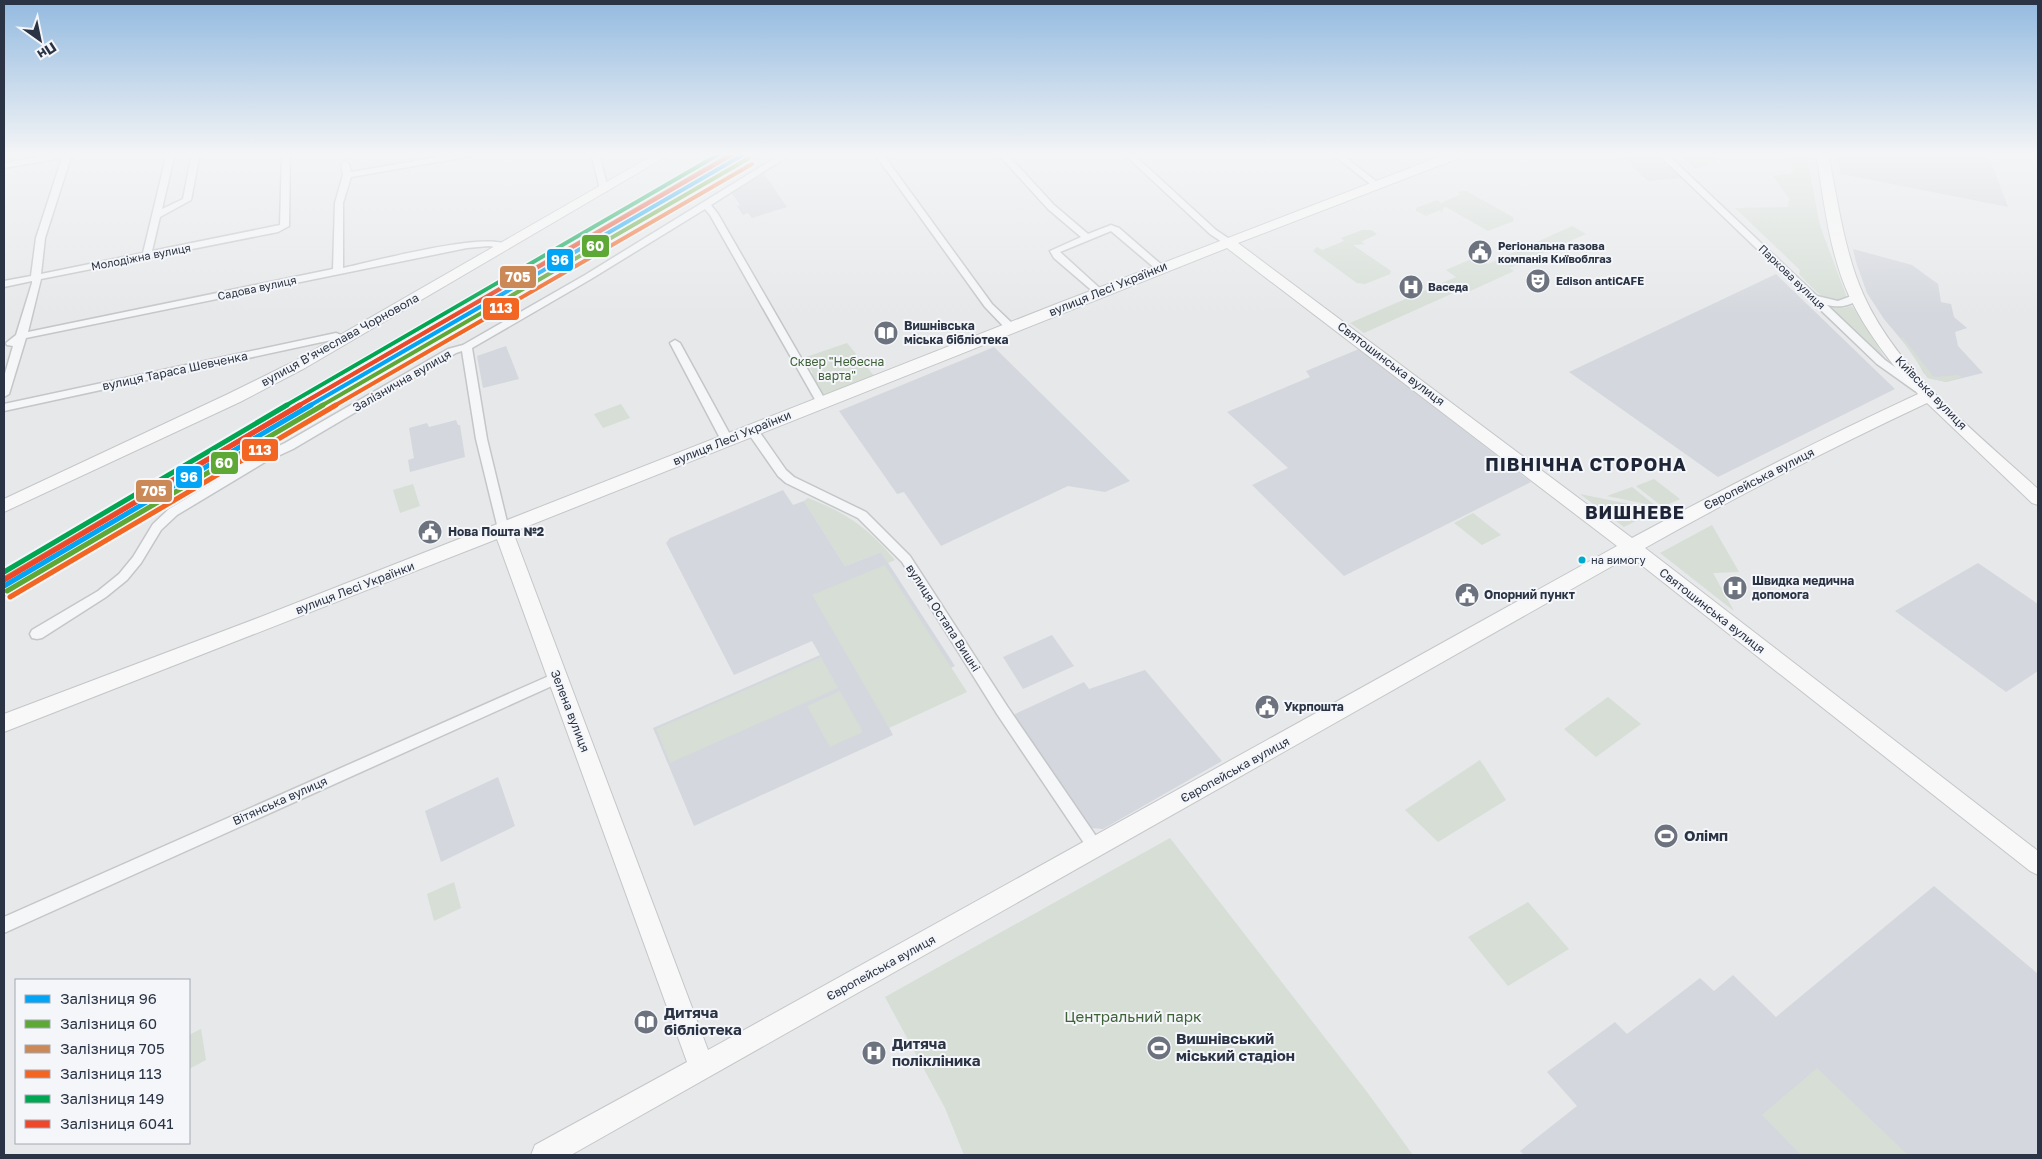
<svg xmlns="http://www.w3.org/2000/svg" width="2042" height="1159" viewBox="0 0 2042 1159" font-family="'Golos Text',sans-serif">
  <rect width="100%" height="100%" fill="#e6e8ea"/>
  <!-- built -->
  <g fill="#d4d7dd">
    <path d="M1618,153H1657L1684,178L1648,181Z"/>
    <path d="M1836,153L1988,154L2008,207L1841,174Z"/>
    <path d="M763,172L787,207L752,218L748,213L743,215L737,206L740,205L731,192Z"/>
    <path d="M1853,249L1912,265L1938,284L1941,302L1951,304L1954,317L1967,328L1955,332L1958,346L1983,373L1946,382L1928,378L1923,372L1915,356L1884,319L1867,293L1856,262Z"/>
    <path d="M1776,274L1895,389L1718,477L1569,372Z"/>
    <path d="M506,346L519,379L483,388L477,356Z"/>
    <path d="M994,347L1130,481L1105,492L1068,486L941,546L904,492L897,494L839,411Z"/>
    <path d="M1359,349L1531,482L1344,576L1252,485L1288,468L1227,412L1310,377L1306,371Z"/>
    <path d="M456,420L458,425H460L465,457L410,472L408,460L414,458L409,428L427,423L429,427Z"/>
    <path d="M783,490L793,505L804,501L845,566L881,552L955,666L876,702L893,735L694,826L653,728L820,655L812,641L734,675L666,543L670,538Z"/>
    <path d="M1978,563L2038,604V671L2006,692L1895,611Z"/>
    <path d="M1052,635L1074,666L1023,689L1003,657Z"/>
    <path d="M1145,670L1222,761L1103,829L1091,828L1013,715L1084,682L1089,689Z"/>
    <path d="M498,777L515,826L441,862L425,811Z"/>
    <path d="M1934,886L2038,974V1155H1524L1520,1151L1577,1106L1547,1072L1615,1022L1627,1034L1700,978L1714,991L1733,975L1776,1017Z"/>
  </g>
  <!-- green -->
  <g fill="#d6ded6">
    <path d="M1678,153H1718V160L1696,169Z"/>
    <path d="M1790,153H1804L1807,158L1820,226L1846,295L1845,301C1825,305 1812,287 1799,274L1800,270L1735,208L1788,207L1789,198L1773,176L1793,173Z"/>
    <path d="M1466,191L1513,217L1514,221L1488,231L1446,207L1443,208L1442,213L1440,210L1426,216L1416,211V208L1437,200L1441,203L1461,194L1458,192Z"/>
    <path d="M1572,226L1586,234L1509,268L1514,271L1466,293L1460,290L1364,333L1350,323L1456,277L1446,270L1476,257L1488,264Z"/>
    <path d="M1362,230H1371L1377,234L1361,242L1365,244L1353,245L1391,271L1390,274L1365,284L1357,283L1313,251L1317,247L1322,250L1344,241L1341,238Z"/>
    <path d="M1825,304L1844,308L1852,306L1888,363Z"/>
    <path d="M1901,338H1903L1934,377L1958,375L1962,377L1946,382L1928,378Z"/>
    <path d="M847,343L875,377L827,395L822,394L809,375L813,373L803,358Z"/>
    <path d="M621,404L630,418L603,428L594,414Z"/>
    <path d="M1654,479L1680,499L1663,507L1636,486Z"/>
    <path d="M413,484L420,506L400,513L393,490Z"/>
    <path d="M1632,487L1656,506L1607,496Z"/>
    <path d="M1580,494L1658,510L1624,527Z"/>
    <path d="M808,498C848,514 867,527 895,560L888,563L881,552L845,566L804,501Z"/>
    <path d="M1473,513L1501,535L1482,545L1454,523Z"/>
    <path d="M1712,525L1739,572L1713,573L1734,611L1660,553Z"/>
    <path d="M885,565L967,692L889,728L812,595Z"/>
    <path d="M821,657L838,688L670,763L656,729Z"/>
    <path d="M840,691L863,732L830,747L807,706Z"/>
    <path d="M1608,697L1641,724L1596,757L1564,729Z"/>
    <path d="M1480,760L1506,800L1438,842L1405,810Z"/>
    <path d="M1170,838L1367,1092L1413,1155H964L945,1108L885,997Z"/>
    <path d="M454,882L461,908L434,921L427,894Z"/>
    <path d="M1528,902L1569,949L1508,986L1468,937Z"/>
    <path d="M201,1029L206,1060L189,1069V1035Z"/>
    <path d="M1817,1068L1908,1155H1801L1762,1115Z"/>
  </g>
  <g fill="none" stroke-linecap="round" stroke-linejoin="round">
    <defs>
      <g id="street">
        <path d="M63,153H83L71,157L45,238L41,274L143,253L167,153H175L162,209L183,199L192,153H200L191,200L160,217L152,251L280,225L282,153H290L289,226L278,232L41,279L28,332L333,269L335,203L343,175L341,164L345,161L349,164L351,172L462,153H481L477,155L351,177L343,203V268C371,262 490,230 509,246L504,249L489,246L467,248L26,338L9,394L4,397V377L13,346L7,345L6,343L16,335L32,283V281L4,287V281L31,276L36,238L62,158L4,168V163Z"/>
        <path d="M591,153H599L608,189L607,191L600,189Z"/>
        <path d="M783,153H793L711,205L718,214L827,403L826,405L822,406L817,403L710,215L705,209L591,279L472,348L487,439L509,530L507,533H499L476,439L462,351L456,353L293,449L265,462L177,515L161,530L141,563L127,580L106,597L42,638L37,639L32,638L30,634L32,630L98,591L119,574L133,557L153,524L169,509L257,456L285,443L448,349L463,345L585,275Z"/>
        <path d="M874,153H882L992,304L1014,325V329H1006L985,307Z"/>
        <path d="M997,153H1006L1054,205L1088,234L1111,225L1119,228L1163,266V270H1157L1111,231L1060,252L1104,292L1099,295L1096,294L1054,258L1050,251L1081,237L1048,209Z"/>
        <path d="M1123,153H1132L1216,230L1231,240V244H1225L1210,234Z"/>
        <path d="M1331,153H1340L1381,185L1374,187Z"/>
        <path d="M1657,153H1666L1817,296L1838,301L1854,295H1860V299C1849,306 1840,308 1827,305L1885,360L1923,387L1924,389L1923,391H1915L1877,364Z"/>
        <path d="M336,333L351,339L346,342L336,339L4,411V404Z"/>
        <path d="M675,340L680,343L733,440L731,443L727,444L721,440L670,343Z"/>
        <path d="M752,426L756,427L786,470L794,477L866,512L910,556L1007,706L1100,842L1103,847L1100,852L1095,854L1090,852L997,714L902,562L858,518L786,483L778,476L746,430Z"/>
        <path d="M558,672L563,673L565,677L563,681L4,933V917Z"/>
      </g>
      <g id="secondary">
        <path d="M657,153H672L305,368L240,402L4,512V499L228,394L293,362Z"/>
        <path d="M1449,153H1466L1464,156L1238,243L1632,538C1726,487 1821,439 1918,394C1892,365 1867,333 1850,298C1829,253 1824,201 1816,153H1828C1838,201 1844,252 1864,296C1899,373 1977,433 2038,489V505L2032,503L1927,403C1831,448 1737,496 1645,548L2038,851V875L2030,871L1630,556L571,1155H531L535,1145L687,1062L497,539L4,732V714L263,616L1059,303ZM1227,248L1617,546L708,1050L513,532Z"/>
      </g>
    </defs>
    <!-- street casing -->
    <use href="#street" stroke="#c4c6c8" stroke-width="3"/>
    <!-- secondary casing -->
    <use href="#secondary" stroke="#c4c6c8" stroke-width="2"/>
    <!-- street -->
    <use href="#street" fill="#f5f6f7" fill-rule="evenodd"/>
    <!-- secondary -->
    <use href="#secondary" fill="#f8f8f8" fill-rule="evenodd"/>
    <!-- rail-far1 -->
    <g stroke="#cecfd2" stroke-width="2.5" stroke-dasharray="2 4" stroke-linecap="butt">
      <path d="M288,406L722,153"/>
      <path d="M325,406L410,356L576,265L762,153"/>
    </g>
    <!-- rail -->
    <g stroke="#cecfd2" stroke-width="3" stroke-dasharray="2.5 5" stroke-linecap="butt">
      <path d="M4,572L291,405"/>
      <path d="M4,596L327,405"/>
    </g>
    <defs>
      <path id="rail-1-far1" d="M309,406L746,153"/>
      <path id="rail-1" d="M4,586L311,405"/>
      <path id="rail-2-far1" d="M321,406L749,158"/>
      <path id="rail-2" d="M7,591L323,405"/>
      <path id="rail-3-far1" d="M298,406L733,153"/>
      <path id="rail-3" d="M4,579L300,405"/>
      <path id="rail-4-far1" d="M334,406L752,164"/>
      <path id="rail-4" d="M10,597L336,405"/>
      <path id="rail-5-far1" d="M285,406L721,153"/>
      <path id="rail-5" d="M4,572L287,405"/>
      <path id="rail-6-far1" d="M298,406L735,153"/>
      <path id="rail-6" d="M4,580L300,405"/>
    </defs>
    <!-- rail-1-far1 casing -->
    <use href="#rail-1-far1" stroke="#f4f6f9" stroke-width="7"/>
    <!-- rail-1 casing -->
    <use href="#rail-1" stroke="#f4f6f9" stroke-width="9"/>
    <!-- rail-2-far1 casing -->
    <use href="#rail-2-far1" stroke="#f4f6f9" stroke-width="7"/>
    <!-- rail-2 casing -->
    <use href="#rail-2" stroke="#f4f6f9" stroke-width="9"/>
    <!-- rail-3-far1 casing -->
    <use href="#rail-3-far1" stroke="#f4f6f9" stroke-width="7"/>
    <!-- rail-3 casing -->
    <use href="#rail-3" stroke="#f4f6f9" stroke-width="9"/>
    <!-- rail-4-far1 casing -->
    <use href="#rail-4-far1" stroke="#f4f6f9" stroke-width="7"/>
    <!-- rail-4 casing -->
    <use href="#rail-4" stroke="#f4f6f9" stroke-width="9"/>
    <!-- rail-5-far1 casing -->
    <use href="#rail-5-far1" stroke="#f4f6f9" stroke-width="7"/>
    <!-- rail-5 casing -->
    <use href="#rail-5" stroke="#f4f6f9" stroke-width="9"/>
    <!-- rail-6-far1 casing -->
    <use href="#rail-6-far1" stroke="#f4f6f9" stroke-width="7"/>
    <!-- rail-6 casing -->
    <use href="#rail-6" stroke="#f4f6f9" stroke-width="9"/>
    <!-- rail-1-far1 -->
    <use href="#rail-1-far1" stroke="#02a4f6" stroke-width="4"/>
    <!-- rail-1 -->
    <use href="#rail-1" stroke="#02a4f6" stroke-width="5"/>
    <!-- rail-2-far1 -->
    <use href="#rail-2-far1" stroke="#5ea836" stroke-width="4"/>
    <!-- rail-2 -->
    <use href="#rail-2" stroke="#5ea836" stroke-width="5"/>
    <!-- rail-3-far1 -->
    <use href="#rail-3-far1" stroke="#ca8956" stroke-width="4"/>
    <!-- rail-3 -->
    <use href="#rail-3" stroke="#ca8956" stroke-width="5"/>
    <!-- rail-4-far1 -->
    <use href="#rail-4-far1" stroke="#f26522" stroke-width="4"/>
    <!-- rail-4 -->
    <use href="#rail-4" stroke="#f26522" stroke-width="5"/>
    <!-- rail-5-far1 -->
    <use href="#rail-5-far1" stroke="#00a651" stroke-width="4"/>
    <!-- rail-5 -->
    <use href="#rail-5" stroke="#00a651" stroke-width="5"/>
    <!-- rail-6-far1 -->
    <use href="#rail-6-far1" stroke="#ee482b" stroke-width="4"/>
    <!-- rail-6 -->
    <use href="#rail-6" stroke="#ee482b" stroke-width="5"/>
  </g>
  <!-- sky -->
  <linearGradient id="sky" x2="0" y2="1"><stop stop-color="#93bae0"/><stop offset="0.49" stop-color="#f4f5f6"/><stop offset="1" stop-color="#f4f5f6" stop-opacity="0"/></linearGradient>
  <rect width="2042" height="315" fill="url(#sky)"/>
  <!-- icons -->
  <defs>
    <symbol id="civic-disc" viewBox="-11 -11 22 22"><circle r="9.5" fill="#6c737f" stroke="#f4f6f9"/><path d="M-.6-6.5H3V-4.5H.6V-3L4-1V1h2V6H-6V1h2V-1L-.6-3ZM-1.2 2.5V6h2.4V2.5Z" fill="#fff"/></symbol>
    <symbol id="theatre-disc" viewBox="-11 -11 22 22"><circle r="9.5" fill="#6c737f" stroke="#f4f6f9"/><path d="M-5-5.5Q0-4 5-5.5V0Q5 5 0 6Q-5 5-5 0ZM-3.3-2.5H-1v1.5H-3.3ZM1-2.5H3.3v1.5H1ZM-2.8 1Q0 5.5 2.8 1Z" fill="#fff"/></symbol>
    <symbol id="hospital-disc" viewBox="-11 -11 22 22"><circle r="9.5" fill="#6c737f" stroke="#f4f6f9"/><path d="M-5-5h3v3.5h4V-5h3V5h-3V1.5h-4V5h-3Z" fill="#fff"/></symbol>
    <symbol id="library-disc" viewBox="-11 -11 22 22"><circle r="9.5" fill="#6c737f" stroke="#f4f6f9"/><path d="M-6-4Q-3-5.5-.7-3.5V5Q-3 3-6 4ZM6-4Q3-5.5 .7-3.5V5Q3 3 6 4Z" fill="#fff"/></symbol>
    <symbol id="stadium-disc" viewBox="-11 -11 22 22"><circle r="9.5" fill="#6c737f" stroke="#f4f6f9"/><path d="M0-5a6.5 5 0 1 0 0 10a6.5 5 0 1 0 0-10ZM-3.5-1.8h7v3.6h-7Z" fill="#fff"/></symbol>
  </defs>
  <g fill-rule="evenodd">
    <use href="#civic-disc" x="1466" y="238" width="28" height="28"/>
    <use href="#theatre-disc" x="1524" y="267" width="28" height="28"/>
    <use href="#hospital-disc" x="1397" y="273" width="28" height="28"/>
    <use href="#library-disc" x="872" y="319" width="28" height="28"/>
    <use href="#civic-disc" x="416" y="518" width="28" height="28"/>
    <use href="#hospital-disc" x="1721" y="574" width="28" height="28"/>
    <use href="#civic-disc" x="1453" y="581" width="28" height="28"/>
    <use href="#civic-disc" x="1253" y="693" width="28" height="28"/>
    <use href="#stadium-disc" x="1652" y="822" width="28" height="28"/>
    <use href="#library-disc" x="632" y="1008" width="28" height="28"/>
    <use href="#stadium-disc" x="1145" y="1034" width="28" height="28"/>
    <use href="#hospital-disc" x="860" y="1039" width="28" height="28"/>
  </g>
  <!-- markers -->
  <circle fill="#00a9ce" stroke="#f4f6f9" stroke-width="2" cx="1582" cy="560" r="4.5"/>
  <g text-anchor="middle" stroke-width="4" stroke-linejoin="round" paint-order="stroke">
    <!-- far-poi labels -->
    <g font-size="11" font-weight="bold" fill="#2b3445" stroke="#f4f6f9" text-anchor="start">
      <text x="1498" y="250">Регіональна газова<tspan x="1498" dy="13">компанія Київоблгаз</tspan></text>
      <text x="1556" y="285">Edison antiCAFE</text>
      <text x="1428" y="291">Васеда</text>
    </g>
    <!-- far-street labels -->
    <g font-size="11" fill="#2b3445" stroke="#f4f6f9">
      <text transform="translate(141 257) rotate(-11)" y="4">Молодіжна вулиця</text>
      <text transform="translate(1792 277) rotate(44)" y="4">Паркова вулиця</text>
      <text transform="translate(257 288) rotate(-12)" y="4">Садова вулиця</text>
    </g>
    <!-- bus labels -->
    <g font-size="11" fill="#2b3445" stroke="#f4f6f9" text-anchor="start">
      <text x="1591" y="564">на вимогу</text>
    </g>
    <!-- street labels -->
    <g font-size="12" fill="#2b3445" stroke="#f4f6f9">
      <text transform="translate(1108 289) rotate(-22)" y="4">вулиця Лесі Українки</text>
      <text transform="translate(340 340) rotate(-29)" y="4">вулиця Вʼячеслава Чорновола</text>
      <text transform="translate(1391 364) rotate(37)" y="4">Святошинська вулиця</text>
      <text transform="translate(175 371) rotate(-12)" y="4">вулиця Тараса Шевченка</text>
      <text transform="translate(402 381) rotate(-30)" y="4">Залізнична вулиця</text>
      <text transform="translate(1931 393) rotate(46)" y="4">Київська вулиця</text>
      <text transform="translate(732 438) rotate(-22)" y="4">вулиця Лесі Українки</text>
      <text transform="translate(1759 479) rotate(-27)" y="4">Європейська вулиця</text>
      <text transform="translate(355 588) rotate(-21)" y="4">вулиця Лесі Українки</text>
      <text transform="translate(1712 611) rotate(38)" y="4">Святошинська вулиця</text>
      <text transform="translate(943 618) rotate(57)" y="4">вулиця Остапа Вишні</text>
      <text transform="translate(570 711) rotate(69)" y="4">Зелена вулиця</text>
      <text transform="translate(1235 770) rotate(-29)" y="4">Європейська вулиця</text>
      <text transform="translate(280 801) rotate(-24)" y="4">Вітянська вулиця</text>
      <text transform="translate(881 968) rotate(-29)" y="4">Європейська вулиця</text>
    </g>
    <!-- poi labels -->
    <g font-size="12" font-weight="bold" fill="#2b3445" stroke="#f4f6f9" text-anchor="start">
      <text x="904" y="330">Вишнівська<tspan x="904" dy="14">міська бібліотека</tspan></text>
      <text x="448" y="536">Нова Пошта №2</text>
      <text x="1752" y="585">Швидка медична<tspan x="1752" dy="14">допомога</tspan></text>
      <text x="1484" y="599">Опорний пункт</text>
      <text x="1284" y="711">Укрпошта</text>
    </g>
    <!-- park labels -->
    <g font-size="12" fill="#3f6138" stroke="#f4f6f9">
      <text x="837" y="366">Сквер "Небесна<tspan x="837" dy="14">варта"</tspan></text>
    </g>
    <!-- near-poi labels -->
    <g font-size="15" font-weight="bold" fill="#2b3445" stroke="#f4f6f9" text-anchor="start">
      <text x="1684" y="841">Олімп</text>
      <text x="664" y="1018">Дитяча<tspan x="664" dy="17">бібліотека</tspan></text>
      <text x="1176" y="1044">Вишнівський<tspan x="1176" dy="17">міський стадіон</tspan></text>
      <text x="892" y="1049">Дитяча<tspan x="892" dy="17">полікліника</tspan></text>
    </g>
    <!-- near-park labels -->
    <g font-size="15" fill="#3f6138" stroke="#f4f6f9">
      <text x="1133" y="1022">Центральний парк</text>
    </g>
    <!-- district labels -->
    <g font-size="18" font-weight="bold" letter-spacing="1" fill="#1d2536" stroke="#f4f6f9">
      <text x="1586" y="471">ПІВНІЧНА СТОРОНА</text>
      <text x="1635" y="519">ВИШНЕВЕ</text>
    </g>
  </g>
  <g stroke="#f4f6f9" stroke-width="2">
    <rect x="581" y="234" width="29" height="24" rx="5" fill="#5ea836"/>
    <rect x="546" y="248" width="28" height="24" rx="5" fill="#02a4f6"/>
    <rect x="499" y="265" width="38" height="24" rx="5" fill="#ca8956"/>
    <rect x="482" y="297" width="38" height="24" rx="5" fill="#f26522"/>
    <rect x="241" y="438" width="38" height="24" rx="5" fill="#f26522"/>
    <rect x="210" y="451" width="29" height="24" rx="5" fill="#5ea836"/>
    <rect x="175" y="465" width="28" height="24" rx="5" fill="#02a4f6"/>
    <rect x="135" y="479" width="38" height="24" rx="5" fill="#ca8956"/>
  </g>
  <g font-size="14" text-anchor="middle" font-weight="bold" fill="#fff">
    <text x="595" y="251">60</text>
    <text x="560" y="265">96</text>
    <text x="518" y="282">705</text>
    <text x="501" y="313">113</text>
    <text x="260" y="455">113</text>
    <text x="224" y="468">60</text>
    <text x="189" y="482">96</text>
    <text x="154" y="496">705</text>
  </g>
  <!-- border -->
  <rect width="2042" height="1159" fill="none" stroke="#2b3445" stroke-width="10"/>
  <!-- legend -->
  <rect x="15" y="979" width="175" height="165" fill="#f4f6f9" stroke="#a4a8b1"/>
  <rect x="25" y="995" width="25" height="8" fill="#02a4f6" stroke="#a4a8b1"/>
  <text x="60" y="1004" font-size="15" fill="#2b3445">Залізниця 96</text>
  <rect x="25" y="1020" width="25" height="8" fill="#5ea836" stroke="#a4a8b1"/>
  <text x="60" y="1029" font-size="15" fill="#2b3445">Залізниця 60</text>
  <rect x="25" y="1045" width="25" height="8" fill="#ca8956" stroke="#a4a8b1"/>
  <text x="60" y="1054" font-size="15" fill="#2b3445">Залізниця 705</text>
  <rect x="25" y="1070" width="25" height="8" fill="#f26522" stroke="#a4a8b1"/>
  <text x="60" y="1079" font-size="15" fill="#2b3445">Залізниця 113</text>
  <rect x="25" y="1095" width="25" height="8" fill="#00a651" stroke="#a4a8b1"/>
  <text x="60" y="1104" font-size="15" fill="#2b3445">Залізниця 149</text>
  <rect x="25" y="1120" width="25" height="8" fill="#ee482b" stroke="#a4a8b1"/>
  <text x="60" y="1129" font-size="15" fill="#2b3445">Залізниця 6041</text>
  <!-- north arrow -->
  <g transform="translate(40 40) rotate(147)" stroke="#f4f6f9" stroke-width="4" paint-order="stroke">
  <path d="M0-4L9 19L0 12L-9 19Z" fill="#2b3445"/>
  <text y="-8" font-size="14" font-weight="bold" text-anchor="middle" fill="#2b3445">Пн</text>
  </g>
</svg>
